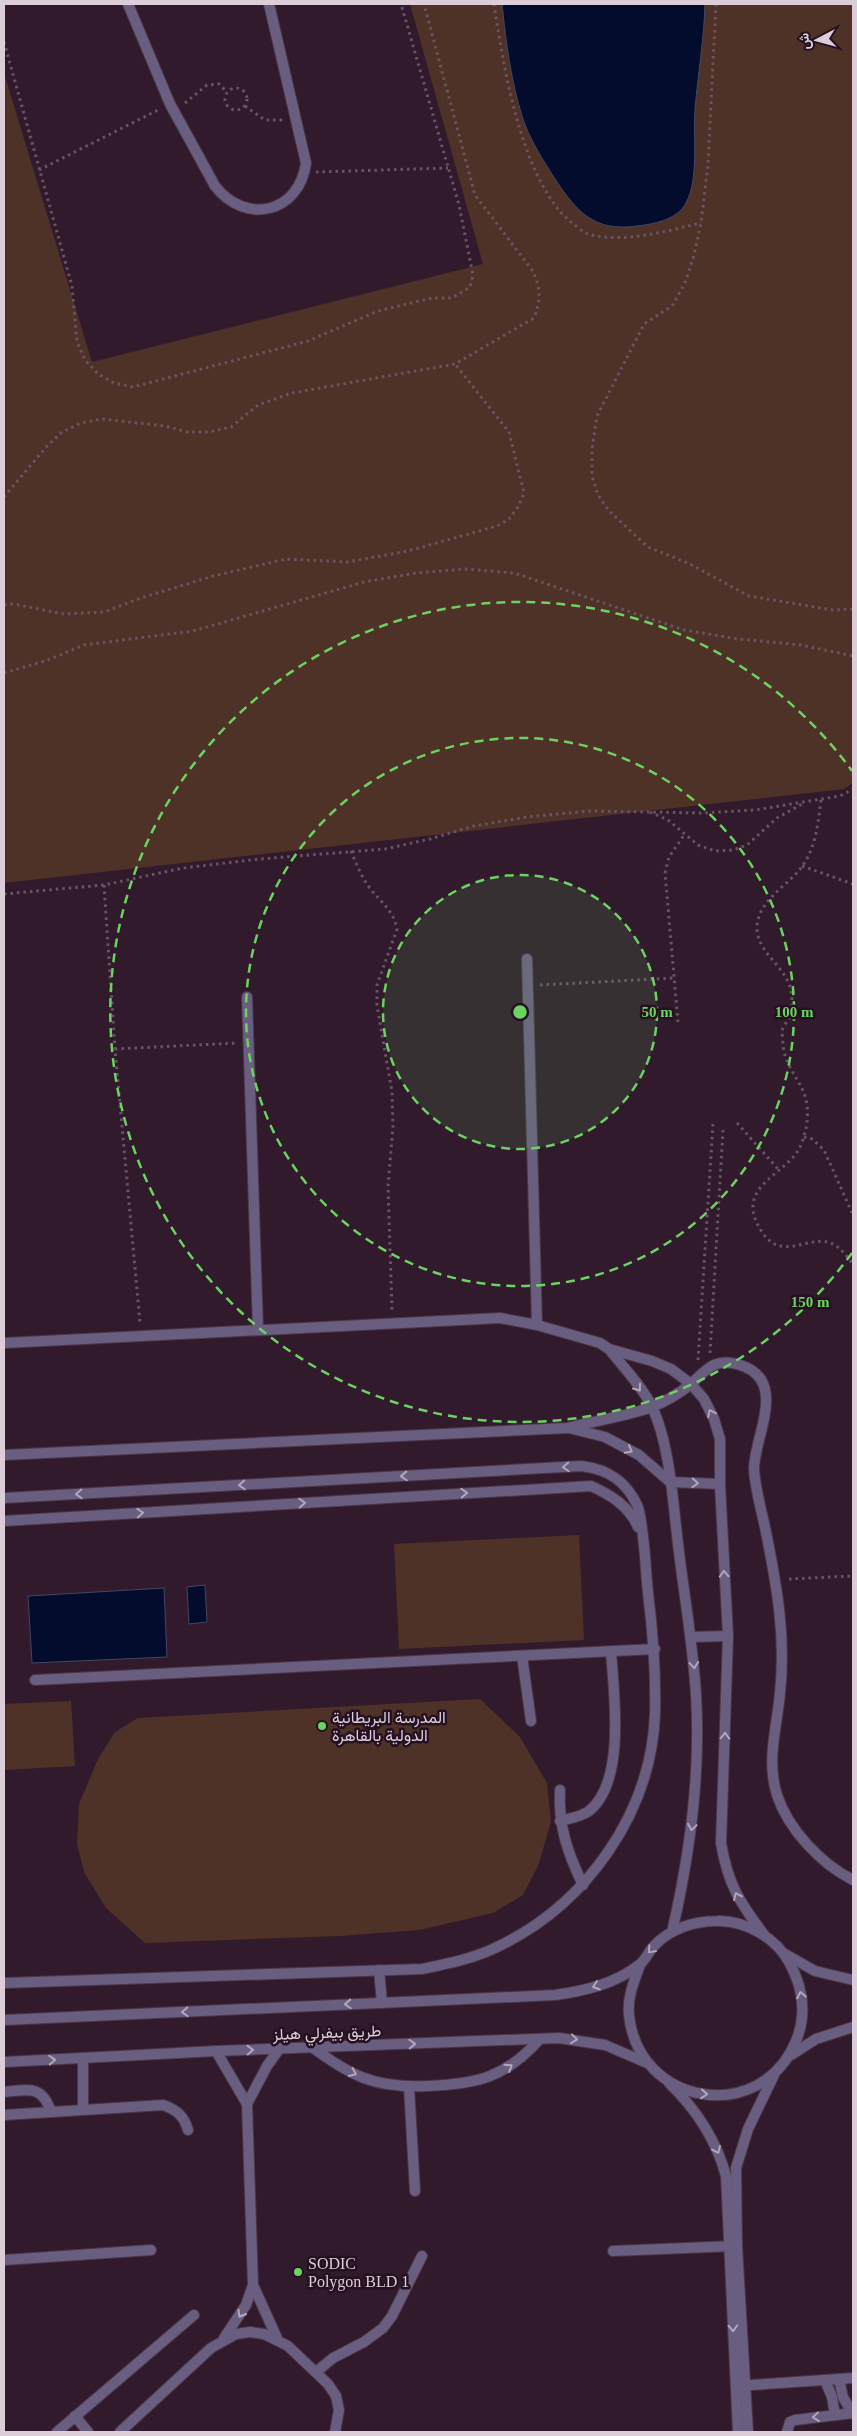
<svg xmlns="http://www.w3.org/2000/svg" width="857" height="2436" viewBox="0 0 857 2436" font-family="'Times New Roman',Vazirmatn,serif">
  <rect width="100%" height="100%" fill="#301a2c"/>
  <!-- green -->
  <g fill="#4f3227">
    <path d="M410,4H853V783L844,789L4,883V73L92,362L483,264Z"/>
    <path d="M579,1535L584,1640L399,1649L394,1544Z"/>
    <path d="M480,1699L520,1737L547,1783L551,1822L538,1866L523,1895L493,1913L419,1930L340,1936L145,1943L106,1908L84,1872L77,1844L79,1804L98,1759L115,1732L138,1718Z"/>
    <path d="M71,1701L75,1766L4,1770V1704Z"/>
  </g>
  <!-- water -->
  <g fill="#040c2d" stroke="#454661">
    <path d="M502,4H705C704,39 698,74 695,109C693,137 699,179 686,203C677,220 654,224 637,226C594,232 577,212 555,179C543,160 530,140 523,119C511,82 506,42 502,4Z"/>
    <path d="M205,1585L207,1622L189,1624L187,1587Z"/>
    <path d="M164,1588L167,1657L32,1663L28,1596Z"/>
  </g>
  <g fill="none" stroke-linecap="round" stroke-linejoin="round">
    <defs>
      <g id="service">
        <path d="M4,1498L581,1466C609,1469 627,1482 638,1507C645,1534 645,1565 648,1593C653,1633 656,1673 655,1714C651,1815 585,1906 495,1948C472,1959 446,1964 422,1969L4,1983"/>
        <path d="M4,1521L591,1486C611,1495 629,1506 638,1527"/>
        <path d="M522,1656L531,1721"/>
        <path d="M35,1680L655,1649"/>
        <path d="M560,1790C558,1826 568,1854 583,1885"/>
        <path d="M560,1821C570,1818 581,1817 589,1811C626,1782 614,1693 611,1652"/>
        <path d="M312,2047C328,2059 345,2071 364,2078C385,2086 406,2087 428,2086C478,2084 506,2077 540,2039"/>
        <path d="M409,2087L415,2191"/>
        <path d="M4,2092C28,2090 42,2084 51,2112"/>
        <path d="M83,2109V2059"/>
        <path d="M4,2115L163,2105C177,2110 184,2116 188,2130"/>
        <path d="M4,2260L151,2250"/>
        <path d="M839,2379L843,2397L852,2413"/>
        <path d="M825,2380L832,2397L835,2415"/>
        <path d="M737,2386L853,2378"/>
        <path d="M75,2416L88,2432"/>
        <path d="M57,2432L194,2315"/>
        <path d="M787,2432L790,2422L795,2420L853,2413"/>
      </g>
      <g id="minor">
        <path d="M128,4L170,104L215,186C245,225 299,214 306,163L269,4"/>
        <path d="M527,959L537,1325"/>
        <path d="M247,997L258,1329"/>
        <path d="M4,1343L500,1318L537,1325L600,1343L609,1349C623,1367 642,1386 652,1407C670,1444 673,1504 678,1544C684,1595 693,1644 696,1695C701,1775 690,1854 672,1932"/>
        <path d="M609,1349L652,1361L671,1369L691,1384L704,1399L714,1419L720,1439V1484L728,1636L721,1843C728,1885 740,1903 765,1936"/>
        <path d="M569,1428L605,1437L639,1455L670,1482L720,1484"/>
        <path d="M4,1455L567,1428C593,1421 628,1416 652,1407C664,1402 681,1392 691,1384C707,1369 715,1357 740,1365C789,1380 754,1437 754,1469C755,1489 762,1512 766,1532C777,1587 786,1637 780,1693C777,1727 766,1761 777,1795C788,1829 821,1864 853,1880"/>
        <path d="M691,1637L728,1636"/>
        <path d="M216,2051L247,2104L253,2285L277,2338"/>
        <path d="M669,2083C697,2110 716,2139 726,2176L738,2432"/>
        <path d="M247,2104L267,2066L280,2048"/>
        <path d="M613,2251L734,2246"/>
        <path d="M224,2338L246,2305L253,2285"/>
        <path d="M316,2372L333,2358L364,2342L383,2328L392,2316L422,2256"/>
        <path d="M120,2432L211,2348L236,2334L250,2332L264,2334L288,2346L328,2384L336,2396L339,2410L335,2432"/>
        <path d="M748,2432L737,2246L736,2168L748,2129L774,2075"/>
      </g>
      <g id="tertiary">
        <path d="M785,1954L815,1971L853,1980"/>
        <path d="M379,1970L382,2003"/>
        <path d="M4,2020L555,1995C584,1991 615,1984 639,1965C645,1961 648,1953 653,1947C669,1929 694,1921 717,1921C745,1920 776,1938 789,1962C803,1987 807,2014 796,2041C761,2126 638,2106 629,2015C627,1998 634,1981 640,1965"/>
        <path d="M791,2055L816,2039L853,2027"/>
        <path d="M4,2062L216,2051L559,2038L605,2045L647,2063"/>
      </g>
    </defs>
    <!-- service casing -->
    <use href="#service" stroke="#4c3748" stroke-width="12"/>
    <!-- minor casing -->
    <use href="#minor" stroke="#4c3748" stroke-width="12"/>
    <!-- tertiary casing -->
    <use href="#tertiary" stroke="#4c3748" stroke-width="12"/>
    <!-- path -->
    <g stroke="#685464" stroke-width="3" stroke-dasharray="2.5 4" stroke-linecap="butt">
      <path d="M494,4C503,65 522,183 572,223C577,226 582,232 588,234C623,244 666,231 701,223"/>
      <path d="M716,4L708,164L701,223L694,255L685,283L672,306L644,324L597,416L592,449V476L598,495L609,511L648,547L690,564L749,596L833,610L853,609"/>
      <path d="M4,42L72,286L77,342L85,360L98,374L114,383L133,387L308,341L378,311L432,298H452L470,287L473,275L459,205L401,4"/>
      <circle cx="236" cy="99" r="11"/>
      <path d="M185,103L207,85L219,84L227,92"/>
      <path d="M245,106L265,120H283"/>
      <path d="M39,170L158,110"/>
      <path d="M316,172L448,168"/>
      <path d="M4,497L47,446L62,432L81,423L102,419L165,426L187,432H209L231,427L258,405L292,393L455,364L534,318C541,300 541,287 532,270L475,195L424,4"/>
      <path d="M4,605L14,604L64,614L104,612L141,598L213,576L286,559L347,562L408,551L497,526L509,519L518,507L524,493L509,432L455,364"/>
      <path d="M4,673L48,660L84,645L193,631L364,582L416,573L464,569L514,573L684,630L738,639L801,645L853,656"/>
      <path d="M821,800C818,823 816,848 801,868C786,887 759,900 757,926C756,951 781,963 789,984C793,994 793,1008 789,1018C787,1022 783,1026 782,1031C782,1035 783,1042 783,1046C788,1079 814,1086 806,1128C804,1137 801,1148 795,1155C775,1179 735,1191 762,1232C781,1261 806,1237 828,1242C839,1245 846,1255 853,1264"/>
      <path d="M650,812L668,820L698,845L715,851L733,850L747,845L777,818L802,804"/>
      <path d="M351,851C356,863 361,876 369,887C380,902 393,909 397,929L377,985V1005L392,1092L393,1127L388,1186L392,1311"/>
      <path d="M802,866L853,884"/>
      <path d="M104,885L115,1049L140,1323"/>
      <path d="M4,894L104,885L183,868L260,859L385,849L430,839L474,826L527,817L589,811L702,813L755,810L840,796L853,789"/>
      <path d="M540,985L674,978"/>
      <path d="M678,1022L665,873L669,857L684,835"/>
      <path d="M115,1049L237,1043"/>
      <path d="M737,1123L778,1169"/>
      <path d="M804,1137L812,1139L824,1150L853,1215"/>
      <path d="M710,1353L723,1130"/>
      <path d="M698,1360L713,1124"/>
      <path d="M789,1579L853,1576"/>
    </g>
    <!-- service -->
    <use href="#service" stroke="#695d80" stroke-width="10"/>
    <!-- minor -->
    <use href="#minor" stroke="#695d80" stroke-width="10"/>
    <!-- tertiary -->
    <use href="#tertiary" stroke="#695d80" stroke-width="10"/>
  </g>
  <!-- one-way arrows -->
  <defs><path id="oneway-chevron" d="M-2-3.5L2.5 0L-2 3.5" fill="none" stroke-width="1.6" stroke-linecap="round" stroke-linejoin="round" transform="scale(1.25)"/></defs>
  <g stroke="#b4a6ba">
    <use href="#oneway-chevron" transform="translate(638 1388) rotate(54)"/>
    <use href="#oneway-chevron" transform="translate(711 1413) rotate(-115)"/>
    <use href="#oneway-chevron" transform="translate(629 1450) rotate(28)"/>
    <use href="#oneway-chevron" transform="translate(566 1467) rotate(177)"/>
    <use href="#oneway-chevron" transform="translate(404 1476) rotate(177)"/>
    <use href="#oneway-chevron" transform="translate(695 1483) rotate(3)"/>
    <use href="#oneway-chevron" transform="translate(242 1485) rotate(177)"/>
    <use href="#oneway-chevron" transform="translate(464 1493) rotate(-3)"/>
    <use href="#oneway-chevron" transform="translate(79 1494) rotate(177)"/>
    <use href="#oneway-chevron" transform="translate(302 1503) rotate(-3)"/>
    <use href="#oneway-chevron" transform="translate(140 1513) rotate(-3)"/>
    <use href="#oneway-chevron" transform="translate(724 1574) rotate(-93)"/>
    <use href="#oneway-chevron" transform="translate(694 1665) rotate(85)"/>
    <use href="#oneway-chevron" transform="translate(725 1736) rotate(-88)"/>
    <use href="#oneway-chevron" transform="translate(692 1827) rotate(98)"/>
    <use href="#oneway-chevron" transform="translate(737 1896) rotate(-115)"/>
    <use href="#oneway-chevron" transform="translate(651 1950) rotate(131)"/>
    <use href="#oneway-chevron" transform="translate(596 1986) rotate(161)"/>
    <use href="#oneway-chevron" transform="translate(801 1995) rotate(-101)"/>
    <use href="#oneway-chevron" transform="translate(348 2004) rotate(177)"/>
    <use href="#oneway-chevron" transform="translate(185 2012) rotate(177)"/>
    <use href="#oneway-chevron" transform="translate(574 2039) rotate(6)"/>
    <use href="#oneway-chevron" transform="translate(412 2044) rotate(-2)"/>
    <use href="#oneway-chevron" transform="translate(250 2050) rotate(-2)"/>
    <use href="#oneway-chevron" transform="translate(52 2060) rotate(-3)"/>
    <use href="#oneway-chevron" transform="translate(509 2067) rotate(-33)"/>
    <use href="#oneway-chevron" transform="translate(353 2073) rotate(25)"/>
    <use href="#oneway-chevron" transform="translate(704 2094) rotate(5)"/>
    <use href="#oneway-chevron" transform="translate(717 2150) rotate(66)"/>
    <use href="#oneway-chevron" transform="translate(241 2314) rotate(120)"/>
    <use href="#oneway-chevron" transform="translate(733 2328) rotate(87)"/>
    <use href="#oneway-chevron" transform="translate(816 2417) rotate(174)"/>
  </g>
  <!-- distance rings -->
  <circle cx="520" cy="1012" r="137" fill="#6cd362" fill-opacity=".12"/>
  <g fill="none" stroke="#6cd362" stroke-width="2.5" stroke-dasharray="9 6">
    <circle cx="520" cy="1012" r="137"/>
    <circle cx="520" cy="1012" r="274"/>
    <path d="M852 1253A410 410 0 1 1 852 771"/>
  </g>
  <!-- markers -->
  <g fill="#6cd362" stroke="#261122" stroke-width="2">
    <circle cx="322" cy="1726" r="5"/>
    <circle cx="298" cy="2272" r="5"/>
  </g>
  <g text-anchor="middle" stroke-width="5" stroke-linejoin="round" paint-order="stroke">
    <!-- poi labels -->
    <g font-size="16" fill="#dccdd9" stroke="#261122" text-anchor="start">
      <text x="332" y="1723">المدرسة البريطانية<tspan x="332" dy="18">الدولية بالقاهرة</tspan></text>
      <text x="308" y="2269">SODIC<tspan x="308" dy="18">Polygon BLD 1</tspan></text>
    </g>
    <!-- street labels -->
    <g font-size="16" fill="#dccdd9" stroke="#261122">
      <text transform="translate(327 2032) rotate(-2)" y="6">طريق بيفرلي هيلز</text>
    </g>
  </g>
  <circle cx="520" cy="1012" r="8" fill="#6cd362" stroke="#261122" stroke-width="2.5"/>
  <g font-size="15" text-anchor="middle" font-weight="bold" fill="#6cd362" stroke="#261122" stroke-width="5" stroke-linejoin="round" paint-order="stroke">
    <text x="657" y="1017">50 m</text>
    <text x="794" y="1017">100 m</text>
    <text x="810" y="1307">150 m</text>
  </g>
  <!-- border -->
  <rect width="857" height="2436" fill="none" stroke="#dccdd9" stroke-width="10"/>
  <!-- north arrow -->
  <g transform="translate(817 40) rotate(264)" stroke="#261122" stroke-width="4" paint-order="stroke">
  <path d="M0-4L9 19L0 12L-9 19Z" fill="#dccdd9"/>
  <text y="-8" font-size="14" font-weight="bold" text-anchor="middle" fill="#dccdd9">ش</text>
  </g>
</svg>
